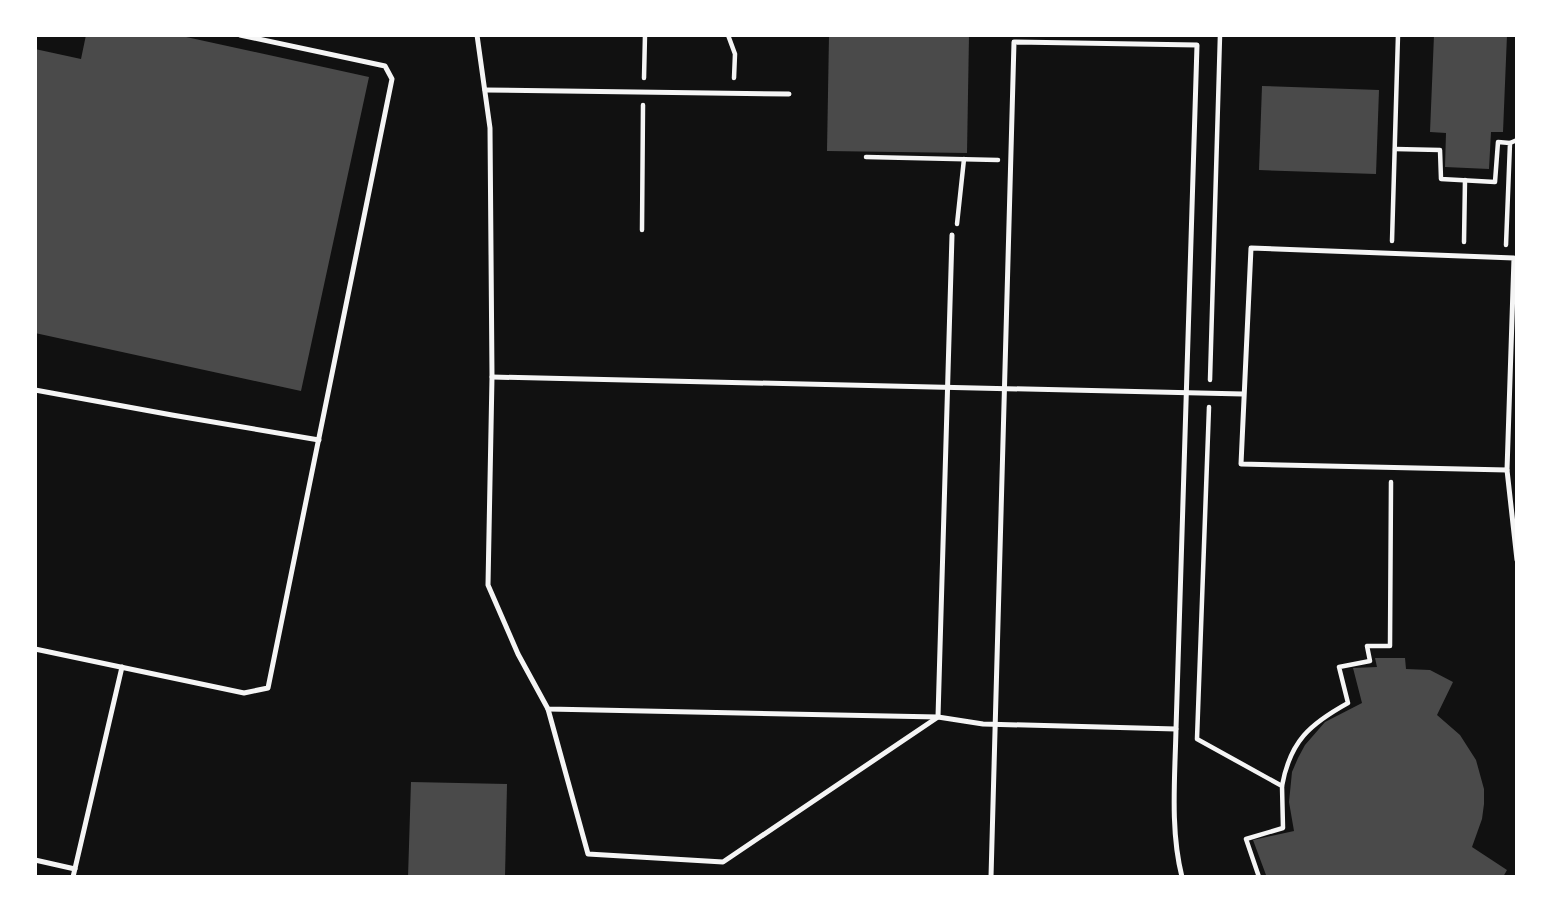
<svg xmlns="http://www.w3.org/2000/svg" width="1552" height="912" viewBox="0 0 1552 912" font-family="'PT Sans',sans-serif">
  <rect width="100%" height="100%" fill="#111"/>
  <!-- building -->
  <g fill="#4a4a4a">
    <path d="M86,35H177L369,77L301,391L35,333V49L81,59Z"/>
    <path d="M829,35H969L967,153L827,151Z"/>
    <path d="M1434,35H1507L1503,132H1491L1489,169L1445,167L1446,133L1430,132Z"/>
    <path d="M1262,86L1379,90L1376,174L1259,170Z"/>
    <path d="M1375,658H1405L1406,669L1430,670L1453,682L1437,715L1460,735L1476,760L1484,789V804L1482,819L1472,847L1507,870L1503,877H1267L1266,875L1253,840L1294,831L1289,802L1292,772L1298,758L1305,745L1325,722L1362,703L1353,668L1377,667Z"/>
    <path d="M411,782L507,784L505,877H408Z"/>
  </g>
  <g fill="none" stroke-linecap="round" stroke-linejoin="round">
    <!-- path -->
    <g stroke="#f5f5f5" stroke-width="4.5">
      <path d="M728,35L735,54L734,78"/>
      <path d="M644,78L645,35"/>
      <path d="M1510,143L1517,140"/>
      <path d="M1395,149L1440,150L1441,179L1495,182L1498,142L1510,143L1506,245"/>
      <path d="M866,157L998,160"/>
      <path d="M957,224L964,159"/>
      <path d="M642,230L643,105"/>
      <path d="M1392,241L1398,35"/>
      <path d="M1464,242L1465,180"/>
      <path d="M1210,380L1220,35"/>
      <path d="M1209,407L1197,739L1282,786L1283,828L1246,839L1259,877"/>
      <path d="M1282,786C1290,741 1310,724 1348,703L1339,667L1370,661L1367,646H1390L1391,482"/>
    </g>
    <!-- service -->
    <g stroke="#f5f5f5" stroke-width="5">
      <path d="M477,35L490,128L492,377L488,585L518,654L548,709L938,717L983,724L1176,729"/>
      <path d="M485,90L789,94"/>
      <path d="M1251,248L1514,258L1507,470L1241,464Z"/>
      <path d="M492,377L1243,394"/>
      <path d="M35,390L172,415L319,440"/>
      <path d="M1507,470L1517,560"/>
      <path d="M35,649L244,693L268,688L392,79L385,66L240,35"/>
      <path d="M548,709L588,854L723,862L938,717L952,235"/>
      <path d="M35,860L75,869"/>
      <path d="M73,877L122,667"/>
      <path d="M991,877L1014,42L1197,45L1176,729C1175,777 1170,830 1182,877"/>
    </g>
  </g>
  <!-- border -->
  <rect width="1552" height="912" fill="none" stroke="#ffffff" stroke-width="74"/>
</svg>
